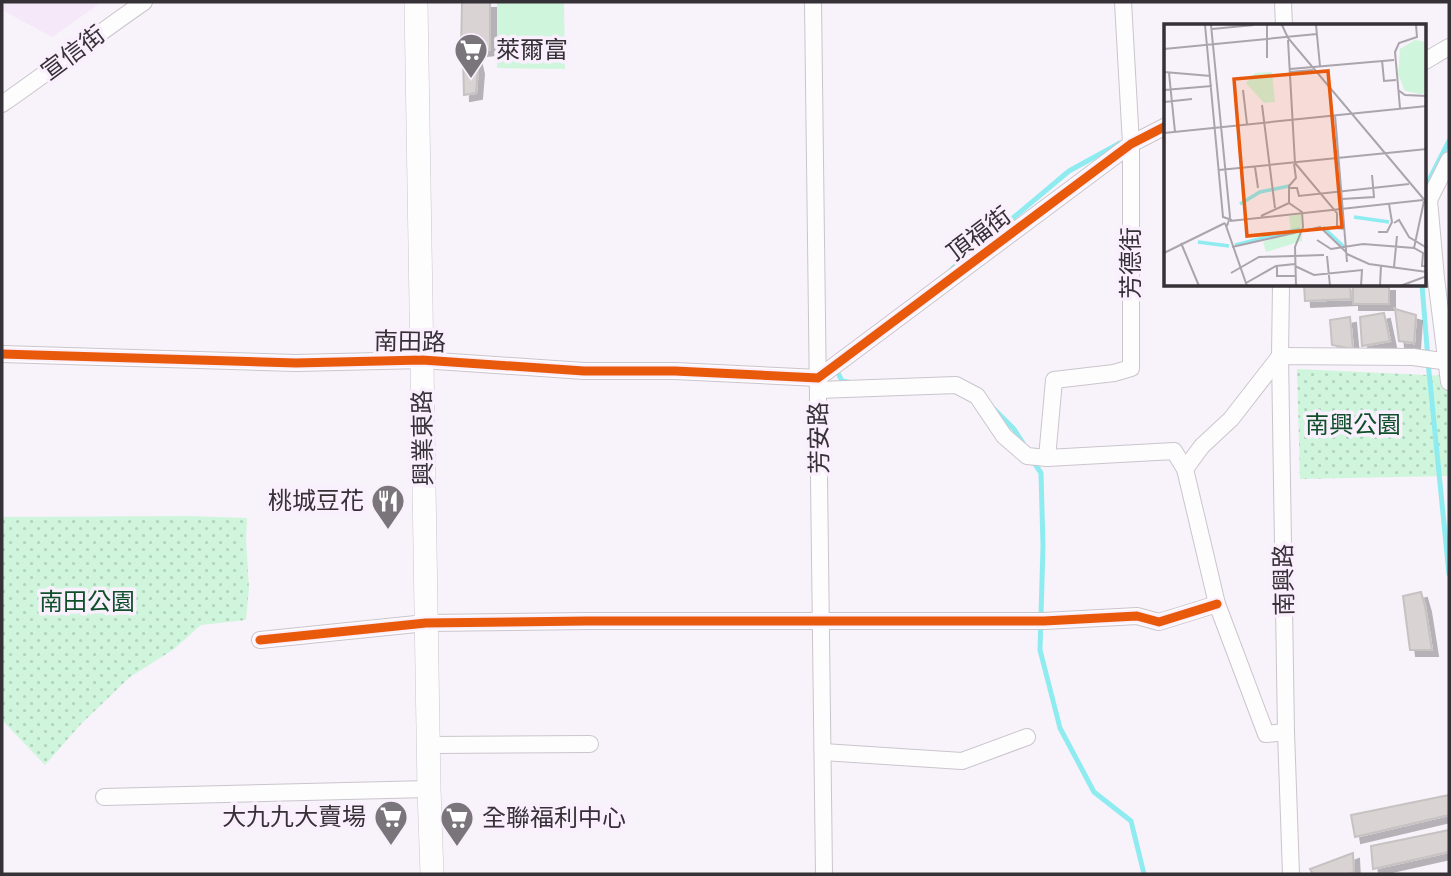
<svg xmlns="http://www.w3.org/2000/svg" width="1451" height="876" viewBox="0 0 1451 876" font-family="'Noto Sans','Noto Sans TC',sans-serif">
  <defs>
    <pattern id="green-dots" width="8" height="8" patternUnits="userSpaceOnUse" patternTransform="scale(1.75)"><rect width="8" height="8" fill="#cff6dc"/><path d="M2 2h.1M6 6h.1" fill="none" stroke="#b2d3bd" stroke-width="1.8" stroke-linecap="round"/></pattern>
    <filter id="shadow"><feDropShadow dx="6" dy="6" stdDeviation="0" flood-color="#0004"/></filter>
  </defs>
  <rect width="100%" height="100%" fill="#f8f2fa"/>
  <!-- built -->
  <path fill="#f5e9f9" d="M2,2H102L52,37L2,10Z"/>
  <!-- green -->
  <g fill="url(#green-dots)">
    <path d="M1297,369L1449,376V476L1300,479Z"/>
    <path d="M188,516L247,518L246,540L249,588L246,620L201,625L174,649L130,677L81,724L45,765L2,720V517Z"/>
  </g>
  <!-- pitch -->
  <path fill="#cff6dc" d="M497,2H564L565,69L497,68Z"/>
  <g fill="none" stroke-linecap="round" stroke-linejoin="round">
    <!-- stream -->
    <g stroke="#8eecf1" stroke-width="5">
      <path d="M1425,188L1449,141"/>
      <path d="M952,269L1069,171L1120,143"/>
      <path d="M1422,285L1429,372L1449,574"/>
      <path d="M835,367L842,381L848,382"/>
      <path d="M993,408L1014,429L1023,443"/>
      <path d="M1033,461L1041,473L1043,546L1040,650L1060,728L1094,792L1131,821L1144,874"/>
    </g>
  </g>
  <!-- building -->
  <g fill="#d9d3d4" stroke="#c7c2c2" stroke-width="2" filter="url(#shadow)">
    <path d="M462,2H490V49L461,52Z"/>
    <path d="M475,55L478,68L476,93L464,95L463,58Z"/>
    <path d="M1304,285H1350L1351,299L1305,301Z"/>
    <rect x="1353" y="285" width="36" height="19"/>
    <path d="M1395,309L1416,315L1414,343L1399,341Z"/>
    <path d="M1384,313L1390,341L1362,346L1360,317Z"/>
    <path d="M1350,317L1353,349L1332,345L1330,320Z"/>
    <path d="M1421,592L1425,606L1432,650H1410L1403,596Z"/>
    <path d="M1449,795V815L1355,837L1351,815Z"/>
    <path d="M1449,830V852L1373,869L1371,846Z"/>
    <path d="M1353,853L1354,872L1347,874H1313L1310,869Z"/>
  </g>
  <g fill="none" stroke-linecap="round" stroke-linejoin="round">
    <defs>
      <g id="street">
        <path d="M813,2L824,874"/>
        <path d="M1283,2L1284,26"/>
        <path d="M1425,61L1449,47"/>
        <path d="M2,104C50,71 96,35 144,2"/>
        <path d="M1449,160L1429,200L1436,278L1449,382"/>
        <path d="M1281,285L1280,356L1286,732L1291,874"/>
        <path d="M2,354L296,363L422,360L584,371H675L818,378L1131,144L1166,126"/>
        <path d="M818,390L956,385L977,396L1004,436L1027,456L1047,458L1174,451L1185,469L1202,446L1231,419L1280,356L1413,357L1449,362"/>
        <path d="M1047,458L1054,380L1114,373L1131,368V144L1123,2"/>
        <path d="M1185,469L1217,604L1266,734L1286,732"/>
        <path d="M260,640L426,623L587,621H1044L1137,616L1159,622L1217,604"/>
        <path d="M428,745L590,744"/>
        <path d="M823,752L962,761L1027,737"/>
        <path d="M104,797L429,789"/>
      </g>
      <path id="secondary" d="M416,2L429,789L432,874"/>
    </defs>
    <!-- street casing -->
    <use href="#street" stroke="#cac5cc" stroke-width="18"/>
    <!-- secondary casing -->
    <use href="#secondary" stroke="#cac5cc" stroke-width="24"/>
    <!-- street -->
    <use href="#street" stroke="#fefdfe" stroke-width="16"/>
    <!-- secondary -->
    <use href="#secondary" stroke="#fefdfe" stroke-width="23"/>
    <defs>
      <g id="cycleway">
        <path d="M2,354L296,363L422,360L584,371H675L818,378L1131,144L1166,126"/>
        <path d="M260,640L426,623L587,621H1044L1137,616L1159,622L1217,604"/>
      </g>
    </defs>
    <!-- cycleway casing -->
    <use href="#cycleway" stroke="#faeffd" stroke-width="13"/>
    <!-- cycleway -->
    <use href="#cycleway" stroke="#e8590c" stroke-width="9"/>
  </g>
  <!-- icons -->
  <defs>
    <symbol id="supermarket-pin" viewBox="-11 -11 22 30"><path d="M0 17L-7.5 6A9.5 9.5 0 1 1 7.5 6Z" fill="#7a757b" stroke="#faeffd"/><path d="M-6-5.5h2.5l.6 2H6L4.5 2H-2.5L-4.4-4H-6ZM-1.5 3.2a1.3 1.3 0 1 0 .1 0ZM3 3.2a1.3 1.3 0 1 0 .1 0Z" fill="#fff"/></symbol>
    <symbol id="restaurant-pin" viewBox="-11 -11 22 30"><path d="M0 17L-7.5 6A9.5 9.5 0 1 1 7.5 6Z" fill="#7a757b" stroke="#faeffd"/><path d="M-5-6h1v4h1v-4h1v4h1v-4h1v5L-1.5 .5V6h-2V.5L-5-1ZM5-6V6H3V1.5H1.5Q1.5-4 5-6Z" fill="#fff"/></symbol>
  </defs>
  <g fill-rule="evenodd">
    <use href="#supermarket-pin" x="452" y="31" width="38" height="52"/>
    <use href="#restaurant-pin" x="369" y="482" width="38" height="52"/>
    <use href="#supermarket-pin" x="372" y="798" width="38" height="52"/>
    <use href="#supermarket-pin" x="438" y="799" width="38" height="52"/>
  </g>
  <g text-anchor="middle" stroke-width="7" stroke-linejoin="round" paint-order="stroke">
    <!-- poi labels -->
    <g font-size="24" fill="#363137" stroke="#faeffd" text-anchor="start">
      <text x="496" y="58">萊爾富</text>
      <text x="364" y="509" text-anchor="end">桃城豆花</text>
      <text x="366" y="825" text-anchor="end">大九九大賣場</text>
      <text x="482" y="826">全聯福利中心</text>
    </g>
    <!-- street labels -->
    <g font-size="24" fill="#363137" stroke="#faeffd">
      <text transform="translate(73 53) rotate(-37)" y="8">宣信街</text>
      <text transform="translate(979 234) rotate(-37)" y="8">頂福街</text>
      <text transform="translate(1131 263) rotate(-90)" y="8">芳德街</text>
      <text transform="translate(410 342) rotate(1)" y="8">南田路</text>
      <text transform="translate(423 438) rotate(-91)" y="8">興業東路</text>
      <text transform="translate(819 438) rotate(-91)" y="8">芳安路</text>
      <text transform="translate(1284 580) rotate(-91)" y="8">南興路</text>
    </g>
    <!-- park labels -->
    <g font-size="24" fill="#0f502b" stroke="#faeffd">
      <text x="1353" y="433">南興公園</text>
      <text x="87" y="610">南田公園</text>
    </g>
  </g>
  <!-- overview -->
  <g transform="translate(1164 24)">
    <rect width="262" height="262" fill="#f8f2fa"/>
    <path d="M108,48L111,78L100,79L82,59L91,49ZM137,190L138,217L102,228L99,218L127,209L125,192Z" fill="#cff6dc"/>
    <path d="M251,16L262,18V69L256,70L241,67L234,50L236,25Z" fill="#cff6dc"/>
    <path fill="none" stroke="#8eecf1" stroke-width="3.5" d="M76,180L96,168L125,162M190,193L225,198M159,203L180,223M34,218L65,222M71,221L136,205"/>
    <path fill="none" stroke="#aaa5ac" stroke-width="2" d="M41,1L59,193L68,196M47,1L66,193L63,202M103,1V34M118,1L124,14L263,179M152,1L156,42M48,5L90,1M124,16L131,139L173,189V204L181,205M0,25L153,10M218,36L220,57L232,56M126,45L230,36M0,48L47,52M126,48L149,46M5,49L11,108M0,66L48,62M79,66L83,100M234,66L241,71L263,72M0,78L28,75M98,81L111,184M236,84L231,28L235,19L253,13L252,1M171,91L183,238M0,109L263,82M130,140L132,154L125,162V179L138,188L139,203L131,223L132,262M91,143L94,164M55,146L263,125M125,164H133L135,172L245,160M178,175L210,173L208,151M97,192L125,179M66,197L259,176M61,199L83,262M230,199L235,196L245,213L263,224M214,208H223L228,198L225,180M153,216L167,225L199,220L250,224L259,229L258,242H263M17,219L35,262M68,223L156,203L182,228M250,224L260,177M0,229L61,199M183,230L205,240L263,248M163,232L166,262M113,242V252H132M131,242L150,251L198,246L197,262M230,243L233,212M67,249L95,233L160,231M82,259L112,242L131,240M216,262L217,241M236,262L263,252"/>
    <path fill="#e8590c" fill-opacity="0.15" stroke="#e8590c" stroke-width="3.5" d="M164,47L178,203L83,212L70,55Z"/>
    <rect width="262" height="262" fill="none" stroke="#363137" stroke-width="3.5"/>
  </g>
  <!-- border -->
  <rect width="1451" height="876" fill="none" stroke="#363137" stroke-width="7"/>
</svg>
